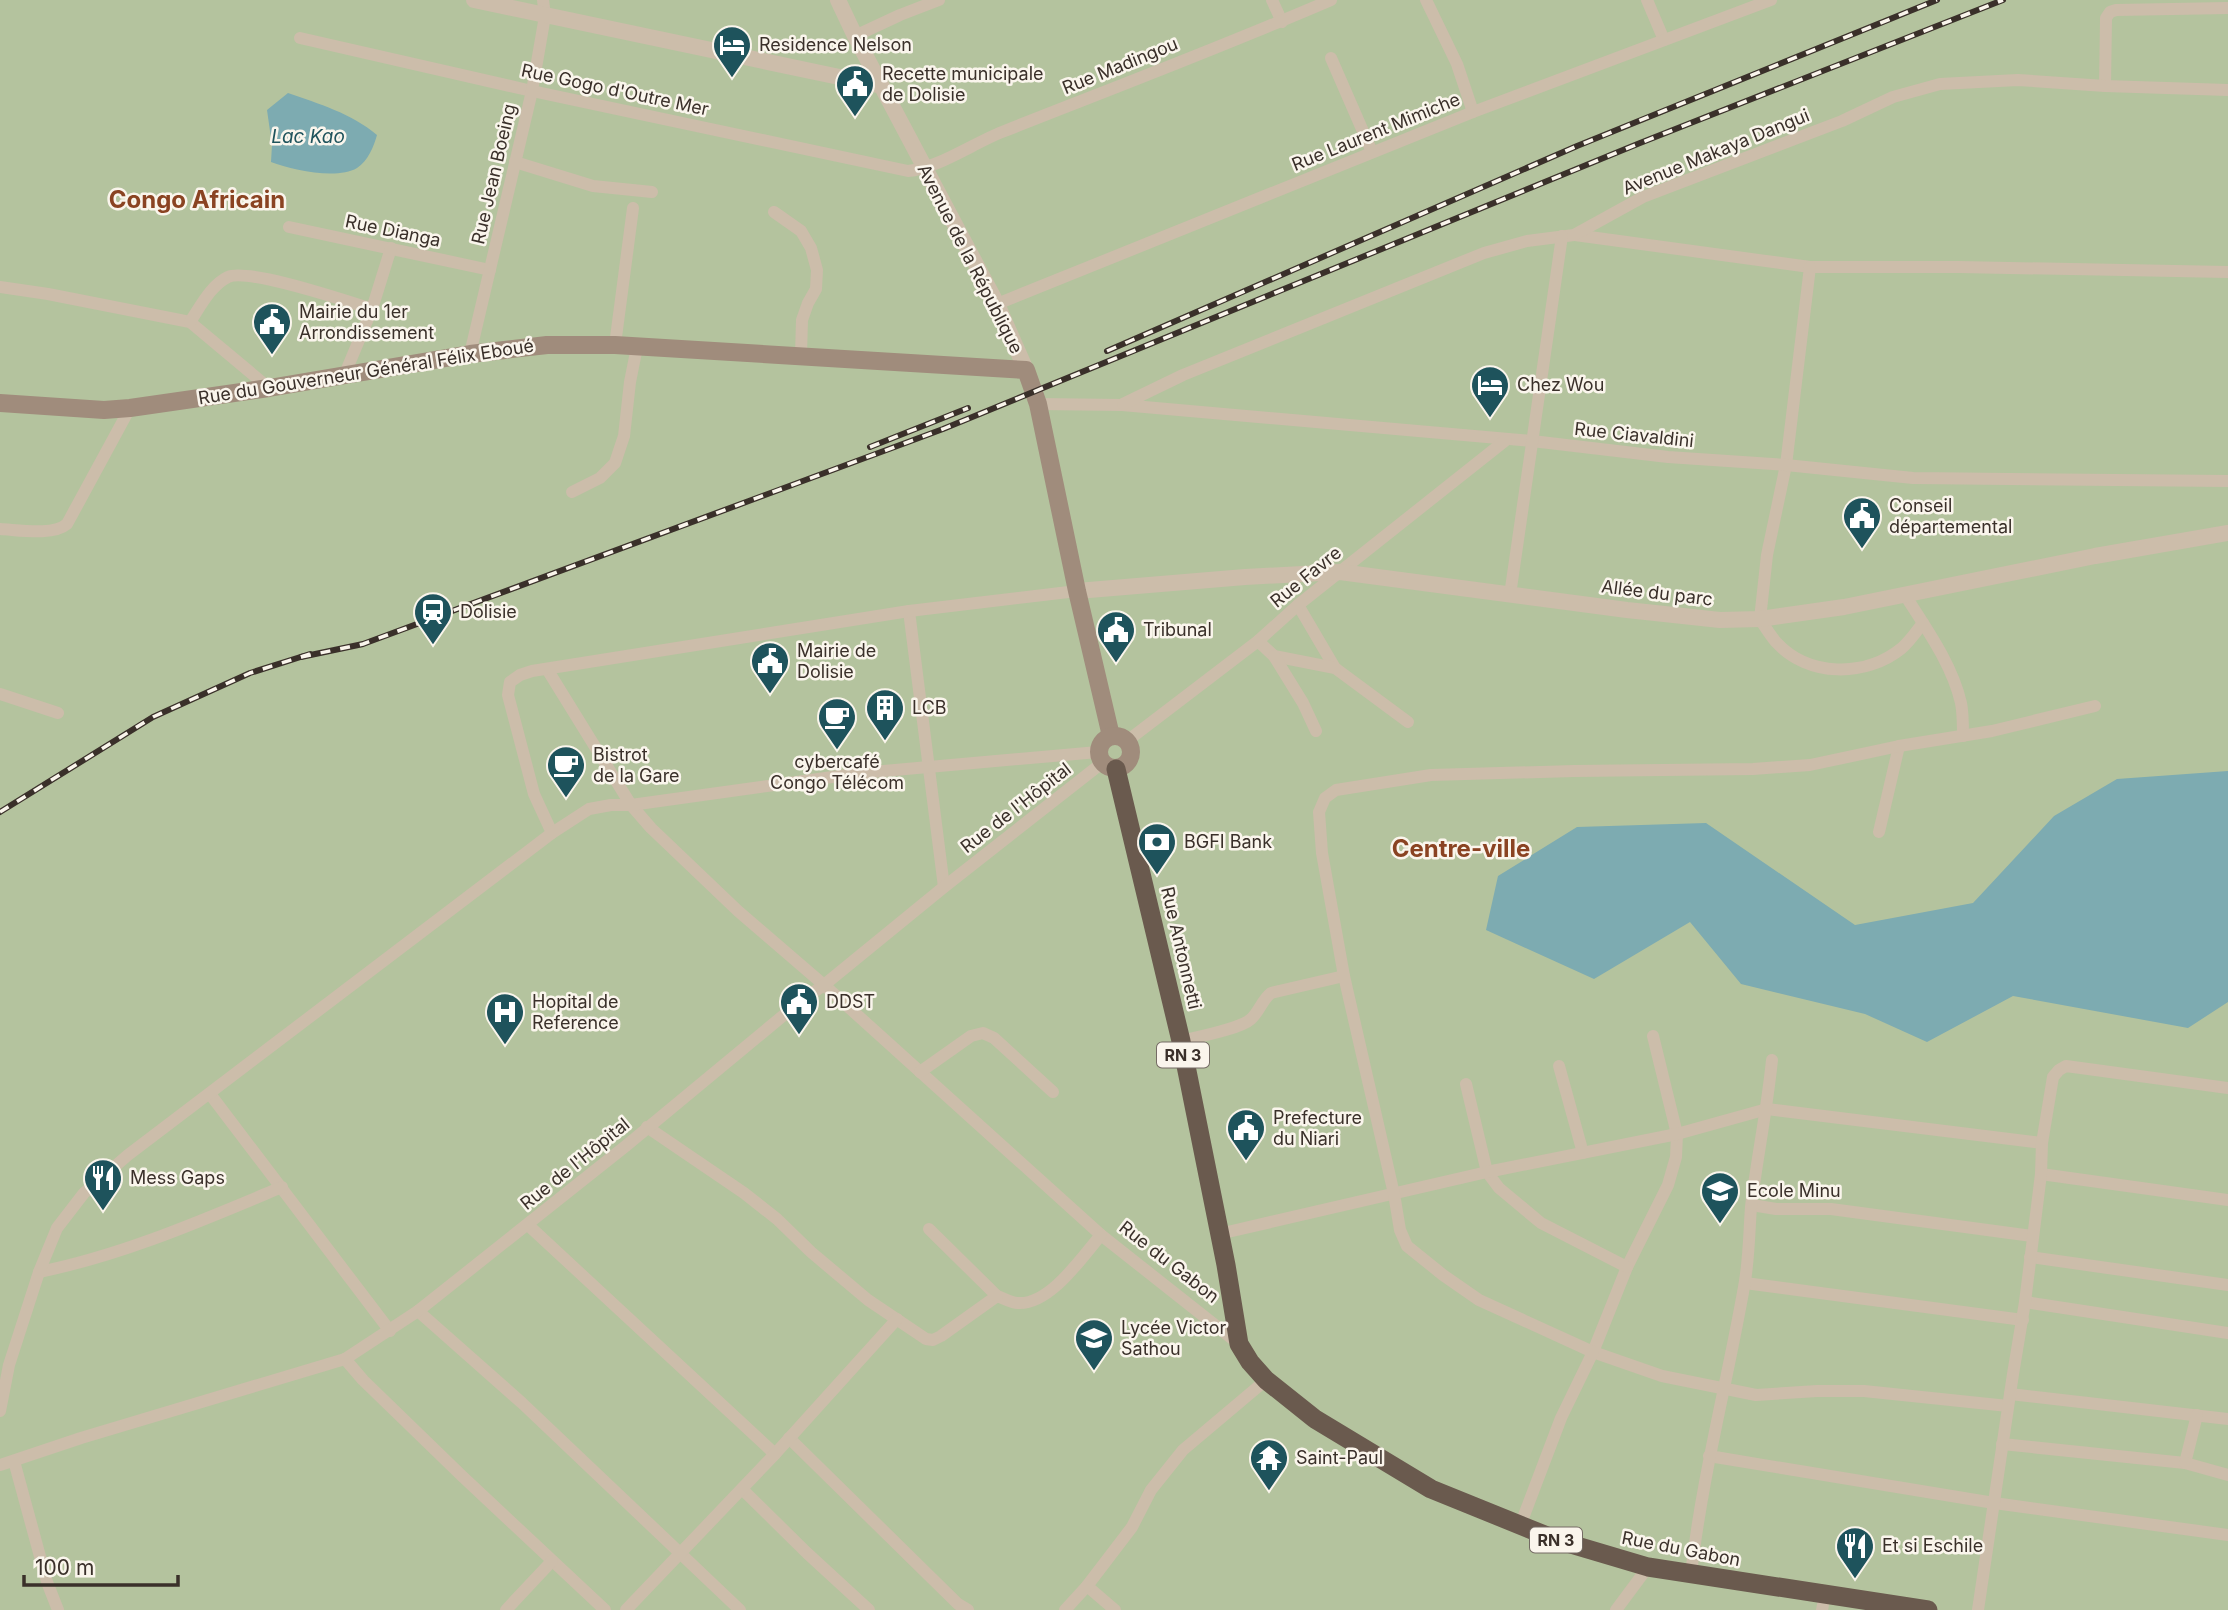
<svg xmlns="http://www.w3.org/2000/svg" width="2228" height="1610" viewBox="0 0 2228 1610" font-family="Inter,sans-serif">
  <rect width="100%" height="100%" fill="#f3ebdf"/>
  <!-- green -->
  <rect fill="#b4c39e" x="0" y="0" width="2228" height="1610"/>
  <!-- water -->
  <g fill="#7dabb1">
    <path d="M288,93C319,104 351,113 377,135C374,146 368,161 357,168C337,180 292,170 271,162L272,145L267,110Z"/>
    <path d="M2228,771V1002L2188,1028L2013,996L1927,1042L1865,1014L1741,984L1690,922L1594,979L1486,930L1498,876L1577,827L1706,823L1855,925L1973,903L2054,816L2117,779Z"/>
  </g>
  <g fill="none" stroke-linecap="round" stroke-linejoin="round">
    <!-- minor -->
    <g stroke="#ccbdaa" stroke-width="12">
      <path d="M1272,0L1282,22"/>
      <path d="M1426,0L1457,64L1473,112"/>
      <path d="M1647,0L1664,40"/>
      <path d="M855,36L900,15L939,0"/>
      <path d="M300,38L532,91L908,171C936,169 974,143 1002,132C1111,89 1222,47 1331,0"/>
      <path d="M1331,58L1372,152"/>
      <path d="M2105,86L2106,18L2110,12L2116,10L2228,8"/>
      <path d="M515,162L593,186L652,192"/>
      <path d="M774,212L801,231L811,248L817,270L816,289L808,303L802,320L801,355"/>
      <path d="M289,227L490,270"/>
      <path d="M1575,235L1810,267H1959L2228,272"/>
      <path d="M1810,267L1786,465L1767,555L1760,619C1765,627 1770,635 1776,642C1808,677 1865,678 1902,648C1910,641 1916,632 1923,623"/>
      <path d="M0,287L48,294L190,322L269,388"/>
      <path d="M997,304L1473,112L1771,0"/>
      <path d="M190,322C200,307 211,285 228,277C249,268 346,301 372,309"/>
      <path d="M615,345L633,208"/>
      <path d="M470,354L532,91L545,16L543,0"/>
      <path d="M344,376L372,309L391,248"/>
      <path d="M1038,404L1122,405L1532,441L1668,457L1786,465L1913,478L2228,481"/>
      <path d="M1123,404L1183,375L1484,253L1527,241L1574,235L1643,197L1842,121L1893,97L1940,84L2018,80L2105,86L2228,90"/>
      <path d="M572,492L600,478L615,463L624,436L630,382L637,347"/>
      <path d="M0,529C19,530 53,536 67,524L130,408"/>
      <path d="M1510,595L1562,236"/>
      <path d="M1905,595C1926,628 1952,664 1961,703C1963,713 1963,725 1963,736"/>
      <path d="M1298,605L1335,668L1408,722"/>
      <path d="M909,611L944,887"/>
      <path d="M1258,641L1274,656L1335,668"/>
      <path d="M1274,656L1303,703L1316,731"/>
      <path d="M547,669L631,805L651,828L738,911L824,985L1101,1235L1239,1344"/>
      <path d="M0,694L58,713"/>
      <path d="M1127,741L1258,641L1298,605L1506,440"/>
      <path d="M1879,832L1899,746"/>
      <path d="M552,833L534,794L508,695L510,682L520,675L532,671L909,611L1077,591"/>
      <path d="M1653,1036L1677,1134L1676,1157L1668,1185L1627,1267L1593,1352L1662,1376L1756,1395L1817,1391H1864L2008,1406"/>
      <path d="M1181,1041C1197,1037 1240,1029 1251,1019C1259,1012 1262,1000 1271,993L1344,976"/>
      <path d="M1559,1066L1583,1153"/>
      <path d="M920,1072L971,1036L983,1033L994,1038L1053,1092"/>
      <path d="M1466,1084L1487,1172L1499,1188L1541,1223L1627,1267"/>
      <path d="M210,1094L390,1331"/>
      <path d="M647,1127L744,1193L777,1219L811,1252L868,1300L926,1339L933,1340L941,1336L997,1296C1003,1298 1011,1303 1018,1303C1050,1305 1082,1257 1101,1235"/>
      <path d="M2041,1174L2228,1200"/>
      <path d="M1752,1205L1776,1209H1831L2032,1236"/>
      <path d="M528,1225L775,1454"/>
      <path d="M929,1229L997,1296"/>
      <path d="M1219,1234L1487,1172L1677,1134L1767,1109L2042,1143"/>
      <path d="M2030,1257L2228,1285"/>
      <path d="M39,1272C123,1255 203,1220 282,1187"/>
      <path d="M1745,1283L2023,1320"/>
      <path d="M2025,1302L2228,1333"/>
      <path d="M418,1311L522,1403L740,1610"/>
      <path d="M345,1359L363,1380L462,1476L605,1610"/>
      <path d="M2010,1394L2228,1419"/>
      <path d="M0,1411L9,1365L39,1272L57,1228L84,1193L128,1155L552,833L589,809L611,805H631L861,773L1098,752"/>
      <path d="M789,1438L958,1604L968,1610"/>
      <path d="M2002,1444L2185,1463L2197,1415"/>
      <path d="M1709,1456L1994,1503L2228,1535"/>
      <path d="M14,1461L47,1582L58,1610"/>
      <path d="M2185,1463L2228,1475"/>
      <path d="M0,1465L81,1438L345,1359L418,1311L627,1145L802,1000L824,985L944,887L1102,763"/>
      <path d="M742,1489L807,1553L869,1610"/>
      <path d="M1520,1526L1561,1418L1593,1352L1479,1300L1443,1275L1407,1246L1400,1230L1394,1194L1344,976L1322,853L1319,812L1325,798L1336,790L1431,775L1574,771L1753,769L1810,765L1899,746L1992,731L2095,706"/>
      <path d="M1691,1574C1702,1477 1727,1383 1744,1287C1749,1261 1749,1234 1751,1207C1757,1158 1767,1110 1772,1060"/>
      <path d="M1087,1586L1115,1610"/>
      <path d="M506,1610L552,1561"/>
      <path d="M626,1610L775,1454L897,1319"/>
      <path d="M1065,1610L1087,1586L1132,1527L1151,1490L1183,1450L1266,1380"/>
      <path d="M1616,1610L1648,1567"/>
      <path d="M1822,1610L1825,1594"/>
      <path d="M1978,1610L2013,1374L2025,1302L2041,1174L2042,1143L2053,1077L2059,1070L2066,1066L2228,1088"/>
    </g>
    <!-- tertiary -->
    <g stroke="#ccbdaa" stroke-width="16">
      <path d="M474,0L882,86"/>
      <path d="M838,0L855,36L997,304L1026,370"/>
      <path d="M1077,591L1245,577L1340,572L1627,610L1720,620L1760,619L1844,607L2095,556L2228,533"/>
    </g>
    <!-- secondary -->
    <g stroke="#a08c7c" stroke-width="18">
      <path d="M0,403L104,410L130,408L269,388L470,354L547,345H615L1026,370L1038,404L1077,591L1111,736"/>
      <circle cx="1115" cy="752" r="16"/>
    </g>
    <!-- trunk -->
    <path stroke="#6a5a4e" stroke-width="19" d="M1116,769L1181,1041L1226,1265L1239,1344L1250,1362L1266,1380L1315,1419L1431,1489L1557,1540L1648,1567L1928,1610"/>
    <defs>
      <g id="rail">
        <path d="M1107,351L1577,146L1937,0"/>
        <path d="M870,447L968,408"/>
        <path d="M301,657L363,644L943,429L1640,143L2003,0"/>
        <path d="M0,812L153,717L250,673L310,654"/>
      </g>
    </defs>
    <!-- rail casing -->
    <use href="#rail" stroke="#3a302a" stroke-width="6"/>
    <!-- rail -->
    <use href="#rail" stroke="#faf5ec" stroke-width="3.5" stroke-dasharray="10" stroke-linecap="butt"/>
  </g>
  <!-- icons -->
  <defs>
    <symbol id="hotel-pin" viewBox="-11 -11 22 30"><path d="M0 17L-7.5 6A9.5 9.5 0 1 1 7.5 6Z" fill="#1e535c" stroke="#faf5ec"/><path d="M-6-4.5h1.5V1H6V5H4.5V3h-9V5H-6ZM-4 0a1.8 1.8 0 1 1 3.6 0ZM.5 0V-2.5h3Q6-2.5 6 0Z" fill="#fff"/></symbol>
    <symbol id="civic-pin" viewBox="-11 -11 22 30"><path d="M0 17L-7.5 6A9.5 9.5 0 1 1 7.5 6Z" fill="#1e535c" stroke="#faf5ec"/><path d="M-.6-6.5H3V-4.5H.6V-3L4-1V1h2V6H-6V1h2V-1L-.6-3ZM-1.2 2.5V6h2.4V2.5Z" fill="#fff"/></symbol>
    <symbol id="station-pin" viewBox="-11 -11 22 30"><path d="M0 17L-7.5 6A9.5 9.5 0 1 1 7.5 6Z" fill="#1e535c" stroke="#faf5ec"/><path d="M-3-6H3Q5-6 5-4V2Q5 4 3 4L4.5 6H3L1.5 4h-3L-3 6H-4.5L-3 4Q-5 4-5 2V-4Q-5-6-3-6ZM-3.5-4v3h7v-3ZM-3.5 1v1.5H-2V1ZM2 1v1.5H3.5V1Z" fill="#fff"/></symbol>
    <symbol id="building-pin" viewBox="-11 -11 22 30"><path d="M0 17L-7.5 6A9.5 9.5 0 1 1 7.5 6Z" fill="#1e535c" stroke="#faf5ec"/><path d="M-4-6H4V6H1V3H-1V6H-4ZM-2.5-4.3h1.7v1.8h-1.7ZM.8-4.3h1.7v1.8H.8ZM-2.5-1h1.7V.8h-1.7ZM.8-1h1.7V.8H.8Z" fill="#fff"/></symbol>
    <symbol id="cafe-pin" viewBox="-11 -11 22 30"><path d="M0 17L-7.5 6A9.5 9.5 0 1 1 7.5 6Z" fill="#1e535c" stroke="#faf5ec"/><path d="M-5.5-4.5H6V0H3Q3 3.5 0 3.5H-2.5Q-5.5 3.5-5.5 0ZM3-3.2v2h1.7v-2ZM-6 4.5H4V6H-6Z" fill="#fff"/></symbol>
    <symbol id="bank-pin" viewBox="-11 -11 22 30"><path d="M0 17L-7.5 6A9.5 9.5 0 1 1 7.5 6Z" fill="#1e535c" stroke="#faf5ec"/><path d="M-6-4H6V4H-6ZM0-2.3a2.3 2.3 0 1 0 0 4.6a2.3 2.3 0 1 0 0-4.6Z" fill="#fff"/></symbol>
    <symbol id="hospital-pin" viewBox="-11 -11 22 30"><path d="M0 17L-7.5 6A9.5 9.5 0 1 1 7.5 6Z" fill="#1e535c" stroke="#faf5ec"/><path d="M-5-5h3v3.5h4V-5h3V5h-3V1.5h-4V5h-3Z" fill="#fff"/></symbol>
    <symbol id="restaurant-pin" viewBox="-11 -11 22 30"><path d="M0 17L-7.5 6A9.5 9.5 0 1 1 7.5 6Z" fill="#1e535c" stroke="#faf5ec"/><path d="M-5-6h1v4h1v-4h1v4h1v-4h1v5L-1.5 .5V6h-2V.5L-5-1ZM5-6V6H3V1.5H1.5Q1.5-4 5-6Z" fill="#fff"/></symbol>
    <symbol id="school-pin" viewBox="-11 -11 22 30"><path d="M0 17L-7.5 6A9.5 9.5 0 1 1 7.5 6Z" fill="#1e535c" stroke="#faf5ec"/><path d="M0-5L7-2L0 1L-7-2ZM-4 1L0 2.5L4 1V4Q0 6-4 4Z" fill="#fff"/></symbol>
    <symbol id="temple-pin" viewBox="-11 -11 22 30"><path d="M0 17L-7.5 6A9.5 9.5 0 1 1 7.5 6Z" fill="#1e535c" stroke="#faf5ec"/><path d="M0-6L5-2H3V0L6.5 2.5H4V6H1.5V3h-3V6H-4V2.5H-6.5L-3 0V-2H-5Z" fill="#fff"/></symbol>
  </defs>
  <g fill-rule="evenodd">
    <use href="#hotel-pin" x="710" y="23" width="44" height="60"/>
    <use href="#civic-pin" x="833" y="62" width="44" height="60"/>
    <use href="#civic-pin" x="250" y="300" width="44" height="60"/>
    <use href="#hotel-pin" x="1468" y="363" width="44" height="60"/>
    <use href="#civic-pin" x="1840" y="494" width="44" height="60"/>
    <use href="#station-pin" x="411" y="590" width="44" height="60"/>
    <use href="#civic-pin" x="1094" y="608" width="44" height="60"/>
    <use href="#civic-pin" x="748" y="639" width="44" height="60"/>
    <use href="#building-pin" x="863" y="686" width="44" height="60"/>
    <use href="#cafe-pin" x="815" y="695" width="44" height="60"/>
    <use href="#cafe-pin" x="544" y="743" width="44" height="60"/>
    <use href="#bank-pin" x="1135" y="820" width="44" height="60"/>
    <use href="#civic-pin" x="777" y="980" width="44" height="60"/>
    <use href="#hospital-pin" x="483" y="990" width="44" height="60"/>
    <use href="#civic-pin" x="1224" y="1106" width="44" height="60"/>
    <use href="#restaurant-pin" x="81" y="1156" width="44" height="60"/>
    <use href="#school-pin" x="1698" y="1169" width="44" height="60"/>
    <use href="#school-pin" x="1072" y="1316" width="44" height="60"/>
    <use href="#temple-pin" x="1247" y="1436" width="44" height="60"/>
    <use href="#restaurant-pin" x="1833" y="1524" width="44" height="60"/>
  </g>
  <g text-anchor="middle" stroke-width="5" stroke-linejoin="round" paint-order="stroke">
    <!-- shield labels -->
    <g fill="#faf5ec" stroke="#746b64" stroke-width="2">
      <rect x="1157" y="1042.5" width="52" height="25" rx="5"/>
      <rect x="1530" y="1527.5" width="52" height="25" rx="5"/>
    </g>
    <g font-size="16" font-weight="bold" fill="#3a302a">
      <text x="1183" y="1061">RN 3</text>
      <text x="1556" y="1546">RN 3</text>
    </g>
    <!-- poi labels -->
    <g font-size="18" fill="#3a302a" stroke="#faf5ec" text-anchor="start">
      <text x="759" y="51">Residence Nelson</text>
      <text x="882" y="80">Recette municipale<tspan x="882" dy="21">de Dolisie</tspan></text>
      <text x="299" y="318">Mairie du 1er<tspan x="299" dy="21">Arrondissement</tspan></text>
      <text x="1517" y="391">Chez Wou</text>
      <text x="1889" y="512">Conseil<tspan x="1889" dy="21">départemental</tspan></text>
      <text x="460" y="618">Dolisie</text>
      <text x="1143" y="636">Tribunal</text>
      <text x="797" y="657">Mairie de<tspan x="797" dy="21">Dolisie</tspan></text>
      <text x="912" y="714">LCB</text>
      <text x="593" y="761">Bistrot<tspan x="593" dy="21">de la Gare</tspan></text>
      <text x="837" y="768" text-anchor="middle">cybercafé<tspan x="837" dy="21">Congo Télécom</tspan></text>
      <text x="1184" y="848">BGFI Bank</text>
      <text x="532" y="1008">Hopital de<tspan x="532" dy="21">Reference</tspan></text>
      <text x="826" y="1008">DDST</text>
      <text x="1273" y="1124">Prefecture<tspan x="1273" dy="21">du Niari</tspan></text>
      <text x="130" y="1184">Mess Gaps</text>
      <text x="1747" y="1197">Ecole Minu</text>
      <text x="1121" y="1334">Lycée Victor<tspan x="1121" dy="21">Sathou</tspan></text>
      <text x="1296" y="1464">Saint-Paul</text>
      <text x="1882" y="1552">Et si Eschile</text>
    </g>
    <!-- street labels -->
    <g font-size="18" fill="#3a302a" stroke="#faf5ec">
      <text transform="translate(1120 66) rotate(-22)" y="6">Rue Madingou</text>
      <text transform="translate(615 90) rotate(12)" y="6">Rue Gogo d'Outre Mer</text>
      <text transform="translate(1376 132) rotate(-22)" y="6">Rue Laurent Mimiche</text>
      <text transform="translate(1716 152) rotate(-22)" y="6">Avenue Makaya Dangui</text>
      <text transform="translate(494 174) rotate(-77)" y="6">Rue Jean Boeing</text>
      <text transform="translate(393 231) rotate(12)" y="6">Rue Dianga</text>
      <text transform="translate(970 259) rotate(63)" y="6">Avenue de la République</text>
      <text transform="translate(366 372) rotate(-9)" y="6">Rue du Gouverneur Général Félix Eboué</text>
      <text transform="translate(1634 435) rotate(6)" y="6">Rue Ciavaldini</text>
      <text transform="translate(1306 577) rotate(-39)" y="6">Rue Favre</text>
      <text transform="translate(1657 593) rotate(7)" y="6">Allée du parc</text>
      <text transform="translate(1016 808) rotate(-38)" y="6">Rue de l'Hôpital</text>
      <text transform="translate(1181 948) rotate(77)" y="6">Rue Antonnetti</text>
      <text transform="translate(575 1164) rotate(-39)" y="6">Rue de l'Hôpital</text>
      <text transform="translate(1169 1262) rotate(38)" y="6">Rue du Gabon</text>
      <text transform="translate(1681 1549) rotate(11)" y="6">Rue du Gabon</text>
    </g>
    <!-- water labels -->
    <g font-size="19" font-style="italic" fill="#1e535c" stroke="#faf5ec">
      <text x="308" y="143">Lac Kao</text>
    </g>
    <!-- district labels -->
    <g font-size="24" font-weight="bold" fill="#8a4322" stroke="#faf5ec">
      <text x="197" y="208">Congo Africain</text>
      <text x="1461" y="857">Centre-ville</text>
    </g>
  </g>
  <!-- scale -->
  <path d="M24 1575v10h154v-10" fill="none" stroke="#3a302a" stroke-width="3.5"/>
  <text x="35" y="1575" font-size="21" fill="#3a302a" stroke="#faf5ec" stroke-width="5" paint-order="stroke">100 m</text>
</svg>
